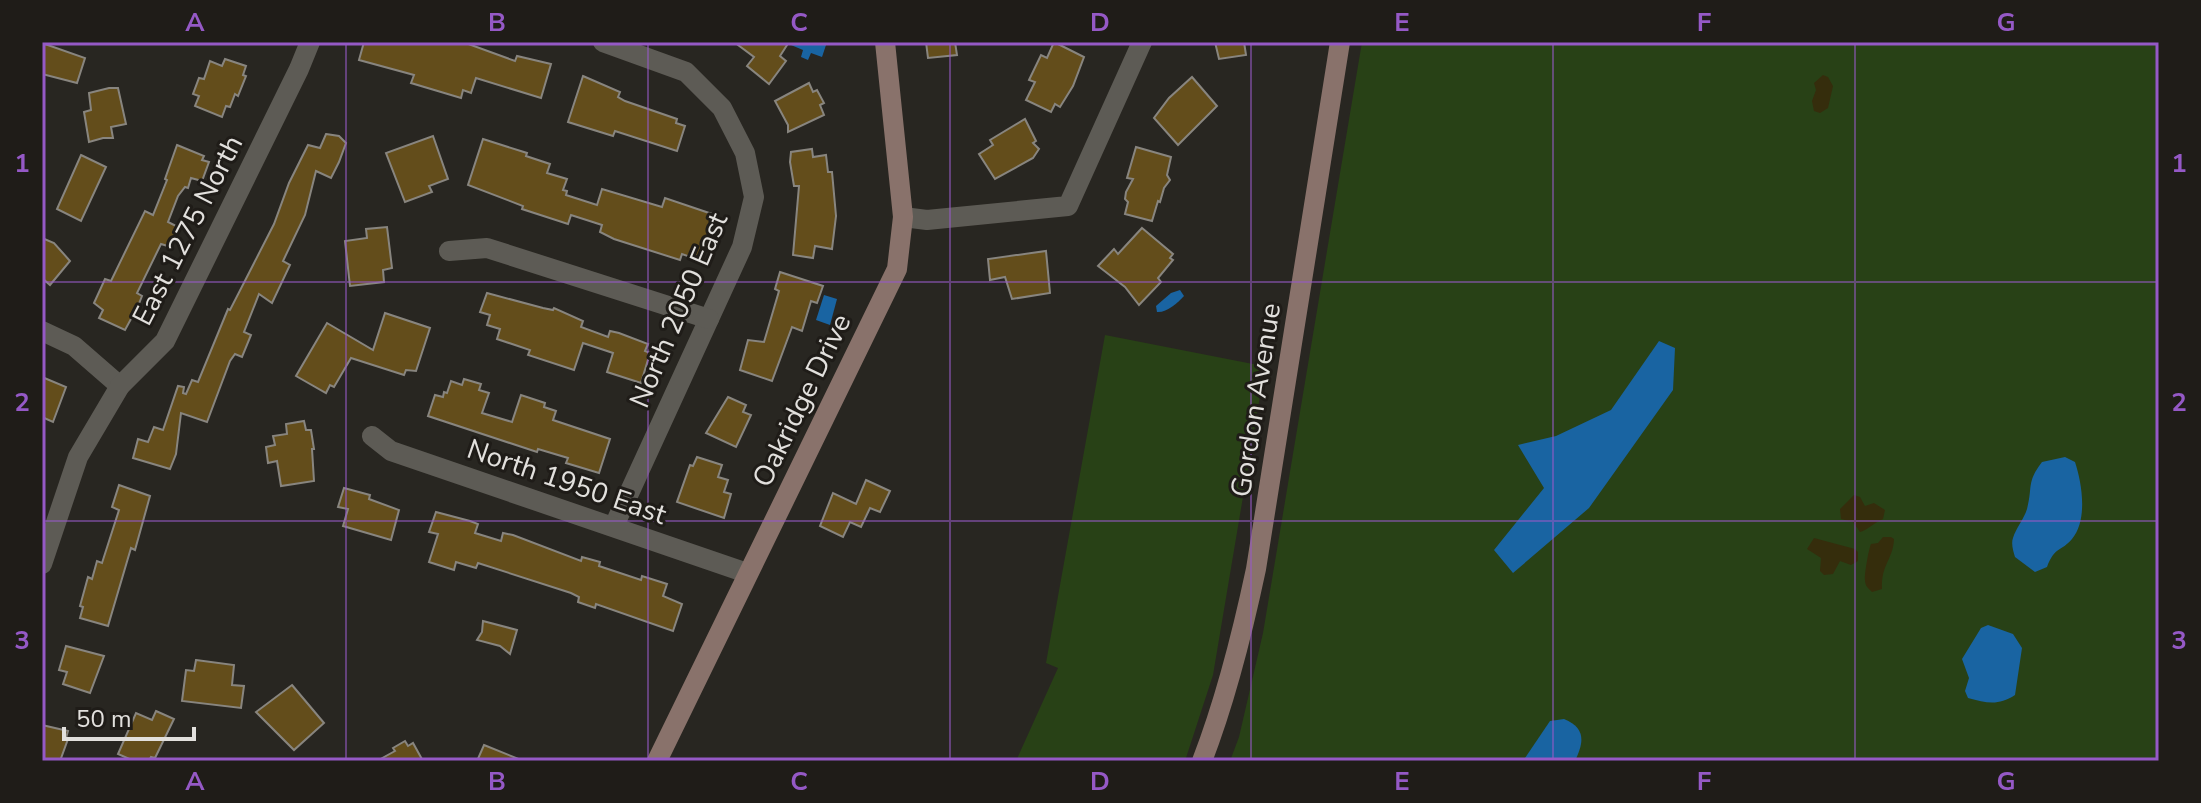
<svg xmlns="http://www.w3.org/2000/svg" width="2201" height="803" viewBox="0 0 2201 803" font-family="'Nunito Sans',sans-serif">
  <rect width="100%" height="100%" fill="#282621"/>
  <!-- green -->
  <g fill="#284116">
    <path d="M1362,42H2159V761H1230L1239,737L1263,633Z"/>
    <path d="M1105,335L1258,365L1264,372L1213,675L1185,761H1016L1058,668L1046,663Z"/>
  </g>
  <!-- sand -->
  <g fill="#352d0c">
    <path d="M1823,75L1828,77L1833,86L1828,108L1820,113L1814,111L1812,101L1816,90L1814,83Z"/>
    <path d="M1854,495L1860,497L1865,506L1874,503L1885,510L1883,519C1875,522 1866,531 1860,532L1853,522L1841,519L1840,509Z"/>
    <path d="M1883,537H1891L1894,539C1893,560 1881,564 1882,589L1872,592C1868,588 1865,586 1865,580C1864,575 1869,548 1871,544L1878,543Z"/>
    <path d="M1814,538L1855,549L1858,552V561L1851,565L1840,561L1833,574L1824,575L1820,571L1821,558L1807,549Z"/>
  </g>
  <!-- water -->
  <g fill="#1964a2">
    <path d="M792,42H827L822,57L811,53L808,60L801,57L803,50L791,45Z"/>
    <path d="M1180,290L1184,296C1178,303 1166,313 1157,312L1156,306L1171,293Z"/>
    <path d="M824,295L837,299L830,325L816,320Z"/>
    <path d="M1659,341L1675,348L1673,390L1589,508L1513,573L1494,550L1544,488L1518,445L1556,436L1611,410Z"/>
    <path d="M2065,457L2075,462C2082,483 2088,520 2072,539C2061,552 2055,546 2047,567L2035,572L2015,557C2013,551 2011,543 2013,538C2016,528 2024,519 2027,509C2033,487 2026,483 2042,462Z"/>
    <path d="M1988,625L2013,634L2022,648L2015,695C1998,706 1987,703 1968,698L1965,691L1969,678L1962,659L1981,628Z"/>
    <path d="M1564,719C1586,728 1584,742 1575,761H1523L1550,721Z"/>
  </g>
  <!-- building -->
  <g fill="#634d1b" stroke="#88857f" stroke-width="2">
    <path d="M364,42H463L515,61L517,56L551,64L541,98L476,78L471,93L463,90L461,98L411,83L414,75L359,60Z"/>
    <path d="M734,42H789L780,56L786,61L769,84L747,66L754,57Z"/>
    <path d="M926,42H955L957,55L928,58Z"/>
    <path d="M1054,42L1084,57L1073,86L1060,107L1055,104L1051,112L1026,100L1035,82L1029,80L1041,55L1047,58Z"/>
    <path d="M1215,42H1244L1246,55L1219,59Z"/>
    <path d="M42,43L85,58L77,83L42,74Z"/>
    <path d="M225,59L246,66L243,75L246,76L238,96L235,94L230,107L226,106L222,117L195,106L199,96L193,94L199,78L204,79L210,61L222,66Z"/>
    <path d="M583,76L620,92L618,97L625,101L677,119L676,123L685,126L677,151L615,131L613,136L568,122Z"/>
    <path d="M1192,77L1217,106L1178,145L1154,118L1169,98Z"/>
    <path d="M809,83L813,92L817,90L824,103L820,105L824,115L788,132V125L775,101Z"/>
    <path d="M109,88H118L126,124L111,127L113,138H103L89,142L84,112L91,110L89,93Z"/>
    <path d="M1025,119L1036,141L1033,143L1039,149L1033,158L995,179L979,154L993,145L990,140Z"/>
    <path d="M326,134L339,136L346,143L339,162L331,178L316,171L305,215L283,261L290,265L272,303L259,294L244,332L251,335L242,357L235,354L230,361L207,422L181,413L176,454L170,469L133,458L138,439L148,442L154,427L163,430L178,386L184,387L183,393L186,394L192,380L198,382L228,309L230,310L274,224L289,183L308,145L320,148Z"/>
    <path d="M433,136L448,179L429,186L432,192L405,202L386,153Z"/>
    <path d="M483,139L527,153L526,156L550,164L547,173L567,179L563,190L567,191L566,195L597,205L602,189L662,207L665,198L715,215L702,257L697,256L696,259L682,254L680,260L614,239L600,232L602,225L571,215L568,224L522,209L523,206L468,185Z"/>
    <path d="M177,145L204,156L202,160L209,162L202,181L191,178L188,188L185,187L178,196L168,222L180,228L171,247L161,244L137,293L142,296L138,306L125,330L99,318L103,310L94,303L105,279L111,281L145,211L153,215L167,180L165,179Z"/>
    <path d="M1136,147L1171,157L1167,175L1170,180L1164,188L1160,202L1158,201L1152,221L1125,214L1128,202L1125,199L1126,192L1133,179L1127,178Z"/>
    <path d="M812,149L813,157L826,155L828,172H832L836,216L832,249L815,246L813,258L793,255L799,186H794L790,162L791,152Z"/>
    <path d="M81,155L106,167L81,221L57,209Z"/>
    <path d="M387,227L392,268L383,270L384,282L350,286L345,241L367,238L366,229Z"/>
    <path d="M1142,228L1173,254L1170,258L1173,260L1158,278L1161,282L1139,305L1125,287L1098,266L1114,249L1118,254Z"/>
    <path d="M42,238L54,243L70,261L50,285L42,278Z"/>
    <path d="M1046,251L1050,293L1012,299L1005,277L990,280L988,259Z"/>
    <path d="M780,272L823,286L817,303L811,301L802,331L792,327L772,381L740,370L748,340L764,342L779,291L775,289Z"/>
    <path d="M487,293L543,308L553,310L554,308L583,321L581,327L608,337L610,331L619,333L648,344L645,351L650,353L641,383L607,372L613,353L583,343L574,370L528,355L530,350L497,339L500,329L487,325L490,315L480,312Z"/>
    <path d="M385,313L430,328L416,371L406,370L404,375L351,358L334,387L330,385L326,393L296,376L327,323L373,350Z"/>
    <path d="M42,377L66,387L53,422L42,417Z"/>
    <path d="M464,379L481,384L479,390L489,393L482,413L512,422L521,395L545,403L544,407L556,411L553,420L610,439L599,473L566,463L568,458L538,449L537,452L428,416L435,395L443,397L444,392L447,393L451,381L462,385Z"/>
    <path d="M728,397L746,405L743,412L751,415L736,447L706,433Z"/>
    <path d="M304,421L306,430H311L314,449H312L314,481L281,486L277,461L268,463L266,447L275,445L273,436L287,434L286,424Z"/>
    <path d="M697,457L722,465L718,477L728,480L724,492L731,494L724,518L677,502L690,465L693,466Z"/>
    <path d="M866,480L890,491L880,512L870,508L861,527L850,522L843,537L820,526L833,493L856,504Z"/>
    <path d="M119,485L150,496L135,550L131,548L108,626L80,618L83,607L80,606L88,577L92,579L97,561L102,563L119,510L112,507Z"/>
    <path d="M344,488L370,495L369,499L399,510L391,540L343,526L348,509L338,507Z"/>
    <path d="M436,512L470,521L478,524L475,533L501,541L503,533L513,535L581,561L582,557L600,562L599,566L641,580L642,576L667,584L663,596L682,604L673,631L596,604L595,608L578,602L579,597L571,593L478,563L476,568L456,562L454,570L429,562L438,534L429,532Z"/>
    <path d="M483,621L517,630L510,654L500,646L477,640L482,632Z"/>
    <path d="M66,646L104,656L90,693L63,684L67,672L59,670Z"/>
    <path d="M196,660L234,665L232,685L244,686L241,708L182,701L186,670L194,671Z"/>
    <path d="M292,685L324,723L294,750L256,712Z"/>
    <path d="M156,711L174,719L155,758L151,757L149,761H134L118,754L136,713L152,720Z"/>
    <path d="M42,725L68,731L66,738L68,739L60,761H42Z"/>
    <path d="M405,741L408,746L413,743L423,761H377L395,751L393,748Z"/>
    <path d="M484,745L521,760V761H477Z"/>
  </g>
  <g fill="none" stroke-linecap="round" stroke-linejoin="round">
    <!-- street -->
    <g stroke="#5d5b55" stroke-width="20">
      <path d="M603,42L686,72L722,108L745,153L754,197L742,247L614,526"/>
      <path d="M903,217L927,220L1068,206L1142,42"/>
      <path d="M449,251L487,248L709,319"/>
      <path d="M42,331L74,346L120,386"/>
      <path d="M372,436L391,451L747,573"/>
      <path d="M42,564L78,457L120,386L165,341L299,69L310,42"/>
    </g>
    <!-- secondary -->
    <g stroke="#89726b" stroke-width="20">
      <path d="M657,761L897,269L903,217L885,42"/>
      <path d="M1202,761C1226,699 1242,635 1256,569L1340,42"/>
    </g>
  </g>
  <!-- grid -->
  <path fill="none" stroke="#9559c6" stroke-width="2" stroke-opacity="0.55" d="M346,42V761M648,42V761M950,42V761M1251,42V761M1553,42V761M1855,42V761M42,282H2159M42,521H2159"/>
  <g text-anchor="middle" stroke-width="6" stroke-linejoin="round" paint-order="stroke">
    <!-- street labels -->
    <g font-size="28" fill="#e2e0dd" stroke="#1f1c18">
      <text transform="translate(187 230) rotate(-63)" y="10">East 1275 North</text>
      <text transform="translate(678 310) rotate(-67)" y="10">North 2050 East</text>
      <text transform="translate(801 400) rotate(-64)" y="10">Oakridge Drive</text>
      <text transform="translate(1255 400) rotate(-81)" y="10">Gordon Avenue</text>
      <text transform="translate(567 481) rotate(19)" y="10">North 1950 East</text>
    </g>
  </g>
  <!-- border -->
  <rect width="2201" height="803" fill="none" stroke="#1f1c18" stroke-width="88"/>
  <!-- scale -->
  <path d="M64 727v12h130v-12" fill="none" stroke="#e2e0dd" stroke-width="4"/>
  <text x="76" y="727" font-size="24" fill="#e2e0dd" stroke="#1f1c18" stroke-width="6" paint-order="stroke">50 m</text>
  <rect x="44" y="44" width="2113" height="715" fill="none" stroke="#9559c6" stroke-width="3"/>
  <g font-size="26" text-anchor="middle" font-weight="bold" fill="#9559c6">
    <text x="195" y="31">A</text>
    <text x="497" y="31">B</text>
    <text x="799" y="31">C</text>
    <text x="1100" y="31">D</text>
    <text x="1402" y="31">E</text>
    <text x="1704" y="31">F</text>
    <text x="2006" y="31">G</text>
    <text x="22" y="172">1</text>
    <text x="2179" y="172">1</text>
    <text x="22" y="411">2</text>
    <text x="2179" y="411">2</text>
    <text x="22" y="649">3</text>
    <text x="2179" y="649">3</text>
    <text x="195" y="790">A</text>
    <text x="497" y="790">B</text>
    <text x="799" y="790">C</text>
    <text x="1100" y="790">D</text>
    <text x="1402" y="790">E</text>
    <text x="1704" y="790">F</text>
    <text x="2006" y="790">G</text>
  </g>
</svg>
